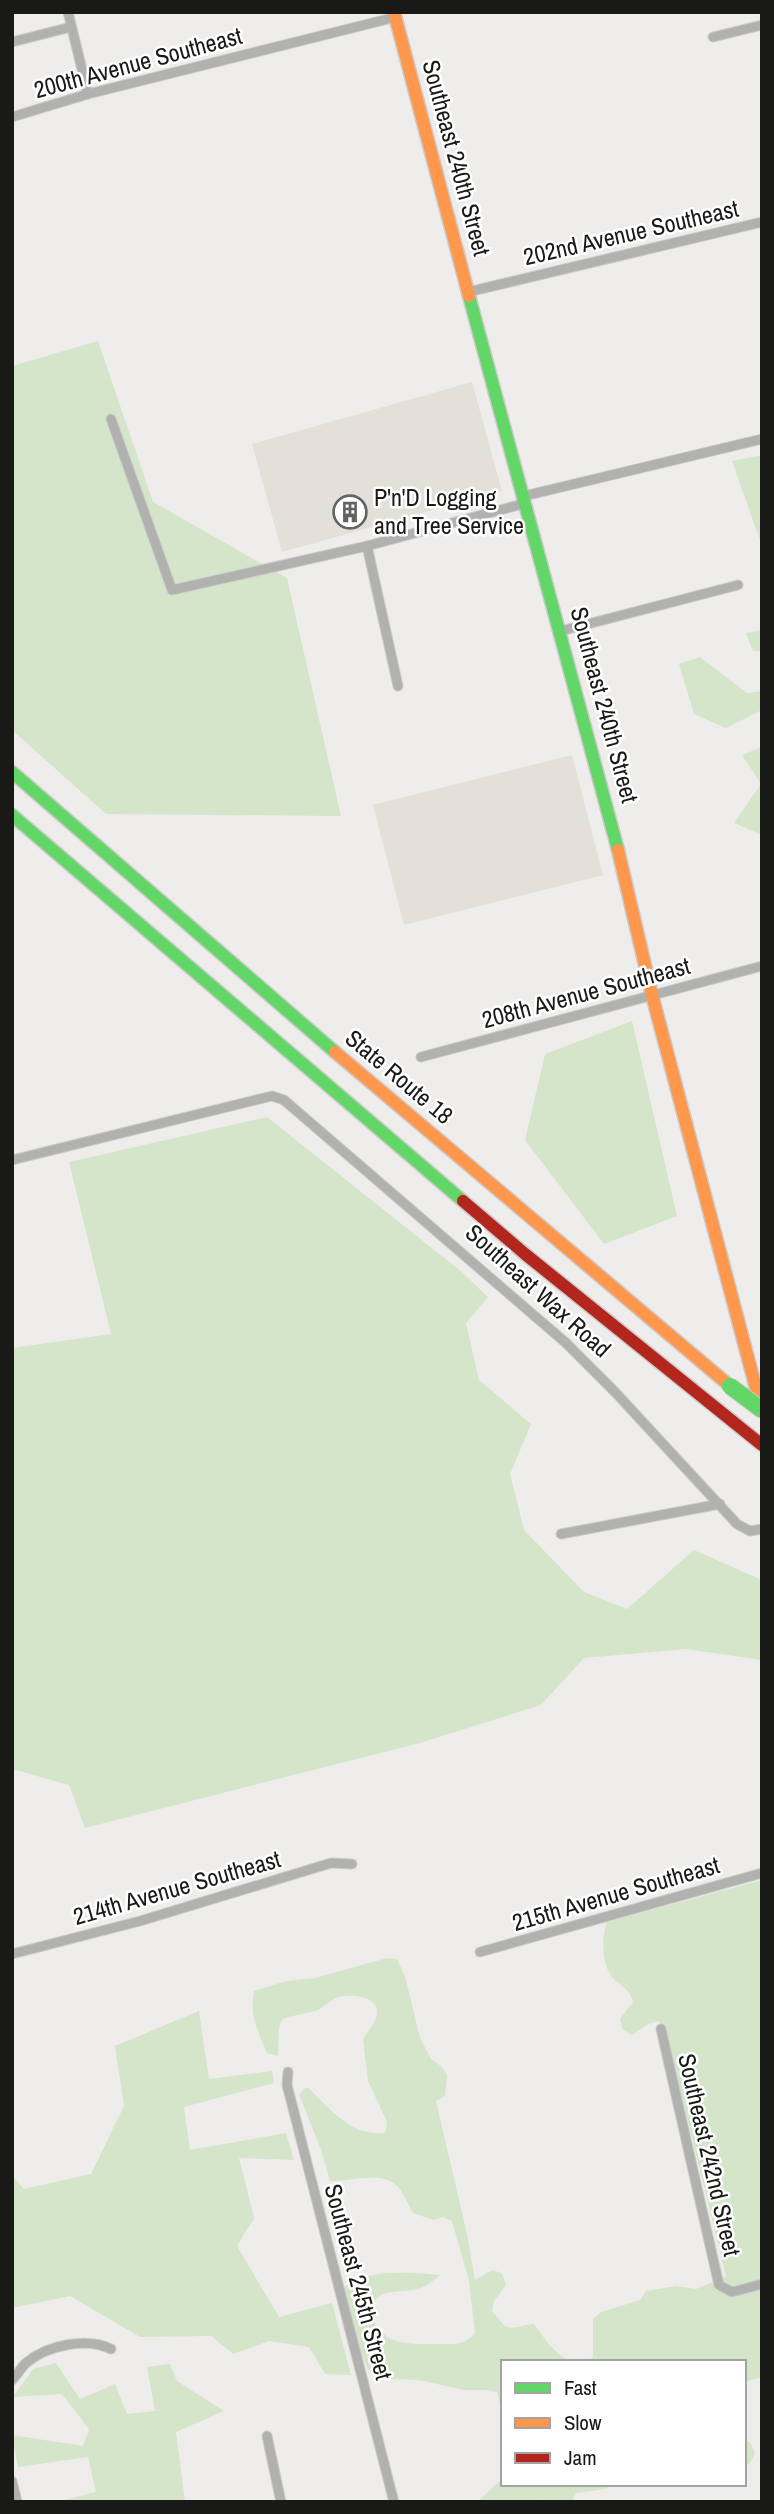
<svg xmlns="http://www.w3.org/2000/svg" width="774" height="2514" viewBox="0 0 774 2514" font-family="'Archivo Narrow',sans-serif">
  <rect width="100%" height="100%" fill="#efedeb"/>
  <!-- built -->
  <g fill="#e3e0d9">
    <path d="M472,382L502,491L282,552L252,444Z"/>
    <path d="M572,755L603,875L404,925L373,805Z"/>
  </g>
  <!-- green -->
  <g fill="#d4e5ca">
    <path d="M98,341L153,502L287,578L341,816L106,814L12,730V366Z"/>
    <path d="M762,455V546L732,461Z"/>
    <path d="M762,630V651H753L746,633Z"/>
    <path d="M700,657L747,693L762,691V710L726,728L694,714L679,664Z"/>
    <path d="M762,747V835L734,823L761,784L742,755Z"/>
    <path d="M632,1021L677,1216L604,1244L525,1140L545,1054Z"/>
    <path d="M267,1117L462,1272L488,1297L466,1323L479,1380L531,1424L510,1474L524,1530L584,1592L627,1609L694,1550L762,1580V1660L686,1649L584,1658L541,1705L420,1743L85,1828L69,1785L12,1769V1348L111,1334L69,1162Z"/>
    <path d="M762,1880V2377L744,2382V2362H587L593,2357V2319L601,2312L640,2300L646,2291L676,2286L696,2289L726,2276L665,2028L658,2021L648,2024L632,2035L623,2030L620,2019L633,2002C630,1990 625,1989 616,1981C601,1969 601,1939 607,1922Z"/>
    <path d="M387,1958L397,1959L405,1976L420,2038L431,2059L441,2066L447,2075L445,2096L436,2101L467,2234L475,2280L492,2270L502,2273L506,2285L494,2301L492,2311C496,2315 500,2321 504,2325C512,2331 525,2324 534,2324C544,2338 557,2357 573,2362H503V2416L497,2392L487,2390H464L419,2380L386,2379L375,2376L368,2369L359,2350L344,2287C371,2268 408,2272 440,2275C434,2280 428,2286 420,2288C399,2295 381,2285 369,2309C380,2345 402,2344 435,2344C451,2344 465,2346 475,2333L469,2281L452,2221L443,2217L433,2220L413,2213C408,2205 403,2190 396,2185C380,2171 349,2182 330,2181L321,2150L299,2094L307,2087C331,2108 348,2136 385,2133L387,2122L368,2081L363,2039C366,2033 372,2027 375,2021C385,1997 355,1993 339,1997C329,2000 324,2008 315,2011C304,2014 293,2015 282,2019L279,2028L278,2056L267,2053C258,2032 249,2014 254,1991L286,1981L315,1978Z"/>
    <path d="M199,2011L209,2079L272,2071L274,2083L184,2107L190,2150L286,2133L294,2160L239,2158L254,2218L237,2246L279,2317L332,2303L351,2375L325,2374L309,2347L269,2341L233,2354L211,2336L140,2337L70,2296L12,2308V2176L24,2189L91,2174L124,2106L115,2046Z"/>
    <path d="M56,2363L80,2399L115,2384L127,2414L155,2411L147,2367L170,2364L177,2381L224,2411L176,2432L185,2502H56L96,2492L88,2457L18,2467L12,2435L83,2446L89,2429L62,2394L13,2397L33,2369Z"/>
    <path d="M744,2438L751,2444L755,2453L750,2463L744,2467Z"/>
    <path d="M503,2478V2484H612L606,2489L576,2493L572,2502H539L537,2499L533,2502H477Z"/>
  </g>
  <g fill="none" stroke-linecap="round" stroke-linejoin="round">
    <defs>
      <g id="street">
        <path d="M68,12L88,94"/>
        <path d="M713,37L762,25"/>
        <path d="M12,42L71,27"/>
        <path d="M12,117L88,94L396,17"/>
        <path d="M468,292L762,222"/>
        <path d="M111,419L172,590L367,546L526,503"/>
        <path d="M524,496L762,439"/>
        <path d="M367,546L398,686"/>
        <path d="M561,631L738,585"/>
        <path d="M421,1057L762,966"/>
        <path d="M12,1160L272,1096L284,1100L566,1343L615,1392L737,1524L750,1531L762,1529"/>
        <path d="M561,1534L720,1504"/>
        <path d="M480,1952L762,1873"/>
        <path d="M12,1954L140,1921L331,1863L352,1864"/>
        <path d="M661,2029L719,2285L732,2292L762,2284"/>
        <path d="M288,2072L287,2085L394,2502"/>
        <path d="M12,2380C17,2375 21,2368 26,2363C47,2345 87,2337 111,2349"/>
        <path d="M267,2436L281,2502"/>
        <path d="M12,2481L17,2502"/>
      </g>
      <g id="fast">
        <path d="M469,296L618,850"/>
        <path d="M12,772L335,1052"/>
        <path d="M12,815L463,1201"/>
      </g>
      <g id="slow">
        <path d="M394,12L469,296"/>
        <path d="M618,850L652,995L762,1411"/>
        <path d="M335,1052L730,1386"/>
      </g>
      <path id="jam" d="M463,1201L525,1254L762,1445"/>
    </defs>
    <!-- street casing -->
    <use href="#street" stroke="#cccbca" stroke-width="11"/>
    <!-- fast casing -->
    <use href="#fast" stroke="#cccbca" stroke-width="15"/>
    <!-- slow casing -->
    <use href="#slow" stroke="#cccbca" stroke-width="15"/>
    <!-- jam casing -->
    <use href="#jam" stroke="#cccbca" stroke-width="15"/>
    <!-- street -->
    <use href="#street" stroke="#b1b1b0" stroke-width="9"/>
    <!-- fast -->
    <use href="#fast" stroke="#63d668" stroke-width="12"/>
    <!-- slow -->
    <use href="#slow" stroke="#ff974d" stroke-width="12"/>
    <!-- jam -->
    <use href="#jam" stroke="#b3261e" stroke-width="12"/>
    <defs>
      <path id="fast-bridge" d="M730,1386L762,1410"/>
    </defs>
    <!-- fast-bridge casing -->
    <use href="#fast-bridge" stroke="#cccbca" stroke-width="18" stroke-linecap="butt"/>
    <!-- fast-bridge -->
    <use href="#fast-bridge" stroke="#63d668" stroke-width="16"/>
  </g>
  <!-- icons -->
  <defs>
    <symbol id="building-ring" viewBox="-11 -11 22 22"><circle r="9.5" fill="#fff" stroke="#646361" stroke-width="1.5"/><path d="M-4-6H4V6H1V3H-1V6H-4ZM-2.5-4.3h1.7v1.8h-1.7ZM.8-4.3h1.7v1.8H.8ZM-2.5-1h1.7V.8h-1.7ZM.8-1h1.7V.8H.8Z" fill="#646361"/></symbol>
  </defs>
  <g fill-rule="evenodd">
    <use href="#building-ring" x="331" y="493" width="38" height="38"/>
  </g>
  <g text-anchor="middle" stroke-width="5" stroke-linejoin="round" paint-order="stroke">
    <!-- street labels -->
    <g font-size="24" fill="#191917" stroke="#fff">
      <text transform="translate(138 63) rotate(-15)" y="8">200th Avenue Southeast</text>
      <text transform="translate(456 158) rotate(75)" y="8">Southeast 240th Street</text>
      <text transform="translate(631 233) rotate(-13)" y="8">202nd Avenue Southeast</text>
      <text transform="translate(604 705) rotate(75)" y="8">Southeast 240th Street</text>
      <text transform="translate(586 993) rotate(-15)" y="8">208th Avenue Southeast</text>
      <text transform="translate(399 1077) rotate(40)" y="8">State Route 18</text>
      <text transform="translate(538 1291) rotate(42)" y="8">Southeast Wax Road</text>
      <text transform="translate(177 1888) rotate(-16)" y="8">214th Avenue Southeast</text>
      <text transform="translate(616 1894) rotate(-16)" y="8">215th Avenue Southeast</text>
      <text transform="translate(709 2155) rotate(77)" y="8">Southeast 242nd Street</text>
      <text transform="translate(358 2282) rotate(75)" y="8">Southeast 245th Street</text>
    </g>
    <!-- poi labels -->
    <g font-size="24" fill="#191917" stroke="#fff" text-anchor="start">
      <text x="374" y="506">P'n'D Logging<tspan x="374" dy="28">and Tree Service</tspan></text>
    </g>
  </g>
  <!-- border -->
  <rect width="774" height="2514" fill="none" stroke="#191917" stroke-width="28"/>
  <!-- legend -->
  <rect x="501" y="2360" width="245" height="126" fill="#ffffff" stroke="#a3a3a2" stroke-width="2"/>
  <rect x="515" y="2383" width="35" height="10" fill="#63d668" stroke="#a3a3a2" stroke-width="2"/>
  <text x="564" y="2395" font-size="21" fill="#191917">Fast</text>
  <rect x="515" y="2418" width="35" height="10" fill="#ff974d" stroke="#a3a3a2" stroke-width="2"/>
  <text x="564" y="2430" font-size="21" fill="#191917">Slow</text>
  <rect x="515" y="2453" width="35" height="10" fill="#b3261e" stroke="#a3a3a2" stroke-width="2"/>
  <text x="564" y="2465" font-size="21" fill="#191917">Jam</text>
</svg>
